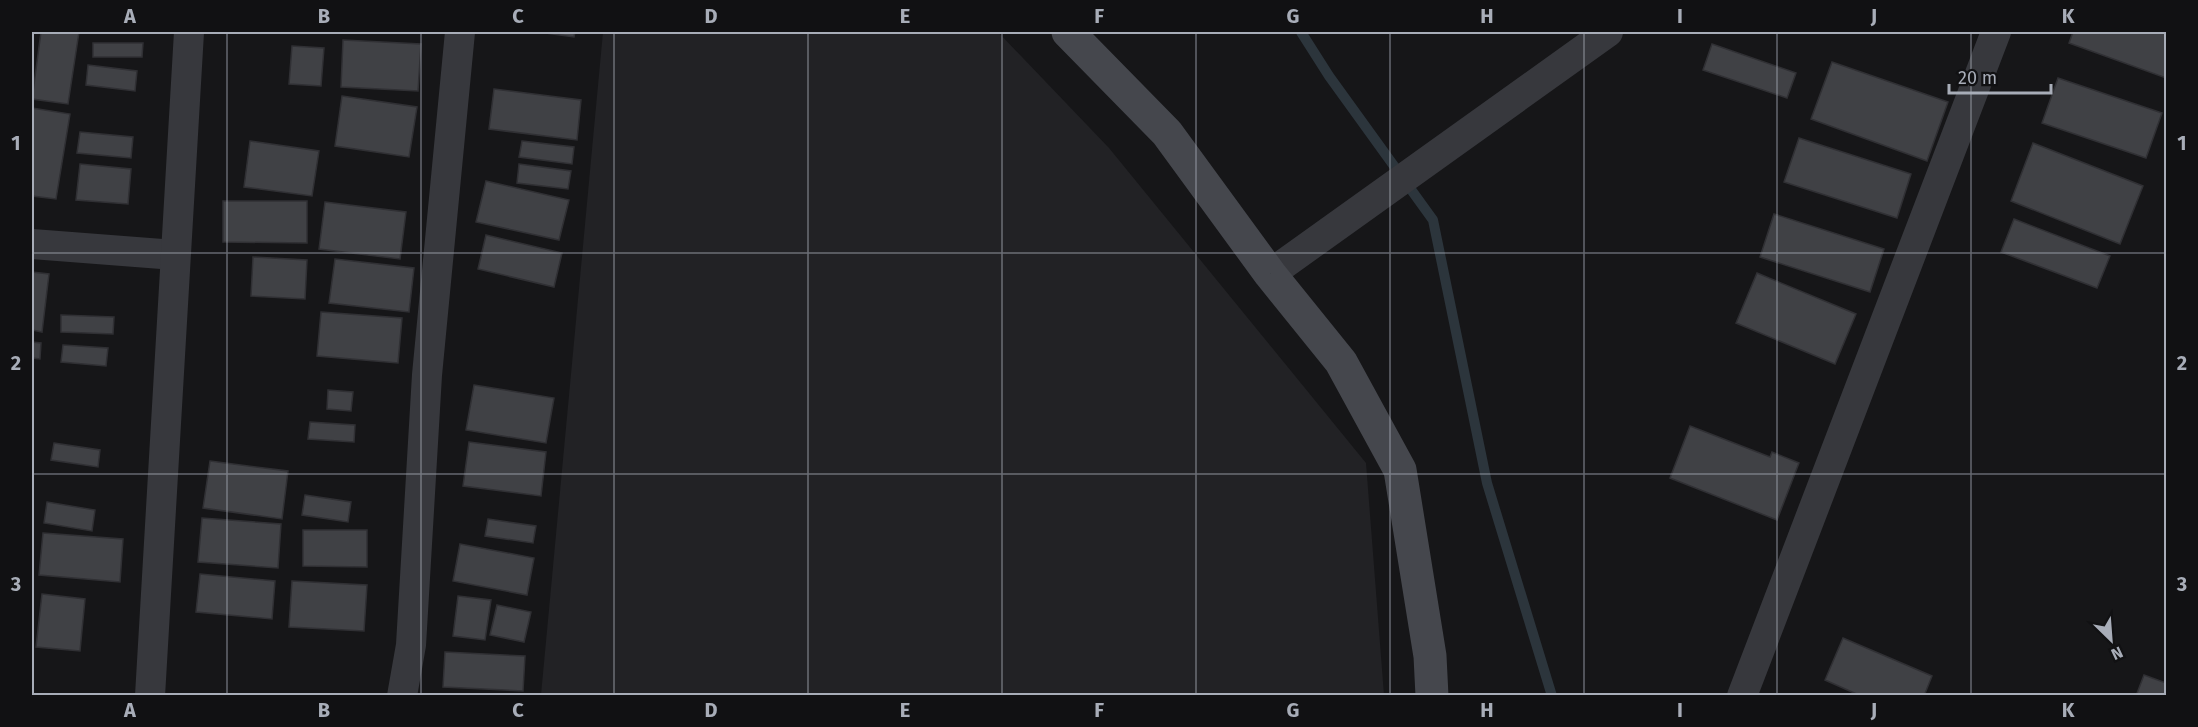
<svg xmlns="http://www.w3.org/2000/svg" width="2198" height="727" viewBox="0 0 2198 727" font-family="'Fira Sans',sans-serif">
  <rect width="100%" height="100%" fill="#161618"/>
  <!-- built -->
  <path fill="#222225" d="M603,32H998L1109,148L1366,463L1384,695H541Z"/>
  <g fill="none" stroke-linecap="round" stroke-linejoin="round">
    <!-- stream -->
    <path stroke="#2c353c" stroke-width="10" d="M1301,32L1329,76L1433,220L1487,483L1552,696"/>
  </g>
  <!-- building -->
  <g fill="#404145" stroke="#303034" stroke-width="1.5">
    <path d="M41,32H79L68,104L32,99Z"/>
    <path d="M538,32H575L574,37Z"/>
    <path d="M2073,32H2166V78L2069,43Z"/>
    <path d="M343,40L421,44L418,91L341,87Z"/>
    <path d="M93,43H143L142,57H93Z"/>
    <path d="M1712,44L1796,73L1787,98L1703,70Z"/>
    <path d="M292,46L324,48L321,86L289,84Z"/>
    <path d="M1832,62L1948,102L1927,161L1811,119Z"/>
    <path d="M88,65L137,71L135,91L86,85Z"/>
    <path d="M2058,78L2162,113L2146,158L2042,123Z"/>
    <path d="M494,89L581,100L577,140L489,129Z"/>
    <path d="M342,96L417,107L409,157L335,146Z"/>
    <path d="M32,108L70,114L56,199L32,196Z"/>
    <path d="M80,132L133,137L131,158L77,153Z"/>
    <path d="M1799,138L1911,174L1897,218L1784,182Z"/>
    <path d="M250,141L319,151L312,196L244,187Z"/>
    <path d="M522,141L574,147L572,164L519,157Z"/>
    <path d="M2033,143L2143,186L2120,244L2011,201Z"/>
    <path d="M80,164L131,169L128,204L76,200Z"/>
    <path d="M519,164L571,171L568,189L517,183Z"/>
    <path d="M486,181L569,200L559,240L476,222Z"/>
    <path d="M223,201H307V243L223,242Z"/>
    <path d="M325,202L406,212L400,259L319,249Z"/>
    <path d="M1774,214L1884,249L1870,292L1760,257Z"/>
    <path d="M2014,219L2110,256L2097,288L2001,252Z"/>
    <path d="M486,235L562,253L554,287L478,269Z"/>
    <path d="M253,257L307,260L305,299L251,296Z"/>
    <path d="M335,259L414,268L409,312L329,303Z"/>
    <path d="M32,272L49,274L42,332L32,330Z"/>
    <path d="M1757,273L1856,314L1835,364L1736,323Z"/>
    <path d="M321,312L402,318L398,363L317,356Z"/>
    <path d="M61,315L114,317L113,334L61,332Z"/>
    <path d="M32,342L41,343L40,359L32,358Z"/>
    <path d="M63,345L108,348L106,366L61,362Z"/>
    <path d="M474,385L554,398L546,443L466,430Z"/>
    <path d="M328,390L353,392L351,411L327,409Z"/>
    <path d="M310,422L355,425L354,442L308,439Z"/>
    <path d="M1690,426L1770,457L1772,452L1799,463L1777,520L1670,478Z"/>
    <path d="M469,442L546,452L541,496L463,486Z"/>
    <path d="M54,443L100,450L98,467L51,460Z"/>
    <path d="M210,461L288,471L282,519L203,508Z"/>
    <path d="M305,495L351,502L348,522L302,515Z"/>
    <path d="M47,502L95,510L92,531L44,523Z"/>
    <path d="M202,518L281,524L278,568L198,562Z"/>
    <path d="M488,519L536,526L533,543L485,536Z"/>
    <path d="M303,530H367V567L303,566Z"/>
    <path d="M43,533L123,539L120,582L39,575Z"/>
    <path d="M460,544L534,558L527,595L453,581Z"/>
    <path d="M200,574L275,581L272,619L196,612Z"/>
    <path d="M292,581L367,585L364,631L289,627Z"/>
    <path d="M42,594L85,599L80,651L36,647Z"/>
    <path d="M458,596L491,600L485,640L453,636Z"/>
    <path d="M497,605L531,612L524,642L490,635Z"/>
    <path d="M1843,638L1932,676L1924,696H1861L1825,680Z"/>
    <path d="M445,652L525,656L523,691L443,687Z"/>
    <path d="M2144,675L2166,683V696H2136Z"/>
  </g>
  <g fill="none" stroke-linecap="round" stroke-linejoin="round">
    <!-- street -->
    <g stroke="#37383d" stroke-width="30">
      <path d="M32,244L175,255"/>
      <path d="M1270,274L1608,32"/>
      <path d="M150,696L189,32"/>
      <path d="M402,696L411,645L427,375L460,32"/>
      <path d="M1742,696L1996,32"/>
    </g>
    <!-- secondary -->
    <path stroke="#45474d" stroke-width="33" d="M1068,32L1167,133L1270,274L1341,362L1400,470L1430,656L1432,696"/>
  </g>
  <!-- grid -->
  <path fill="none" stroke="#a8adb8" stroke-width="1.5" stroke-opacity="0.55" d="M227,32V696M421,32V696M614,32V696M808,32V696M1002,32V696M1196,32V696M1390,32V696M1584,32V696M1777,32V696M1971,32V696M32,253H2166M32,474H2166"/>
  <!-- border -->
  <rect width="2198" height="727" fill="none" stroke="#111113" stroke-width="66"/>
  <!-- north arrow -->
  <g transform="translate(2111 640) rotate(155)" stroke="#111113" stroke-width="4.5" paint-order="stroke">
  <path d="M0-4.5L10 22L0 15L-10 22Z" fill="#a8adb8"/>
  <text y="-9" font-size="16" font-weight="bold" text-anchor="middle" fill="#a8adb8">N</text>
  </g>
  <!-- scale -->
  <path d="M1949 84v9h102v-9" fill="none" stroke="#a8adb8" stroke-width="3"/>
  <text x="1958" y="84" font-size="18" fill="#a8adb8" stroke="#111113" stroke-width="4.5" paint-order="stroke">20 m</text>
  <rect x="33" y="33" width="2132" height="661" fill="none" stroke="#a8adb8" stroke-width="2"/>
  <g font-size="20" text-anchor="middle" font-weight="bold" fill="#a8adb8">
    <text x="130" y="23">A</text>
    <text x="324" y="23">B</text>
    <text x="518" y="23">C</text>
    <text x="711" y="23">D</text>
    <text x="905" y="23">E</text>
    <text x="1099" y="23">F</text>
    <text x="1293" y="23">G</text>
    <text x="1487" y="23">H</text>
    <text x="1680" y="23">I</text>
    <text x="1874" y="23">J</text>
    <text x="2068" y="23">K</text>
    <text x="16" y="150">1</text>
    <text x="2182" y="150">1</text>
    <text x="16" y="370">2</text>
    <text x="2182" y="370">2</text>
    <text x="16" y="591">3</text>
    <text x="2182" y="591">3</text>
    <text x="130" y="717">A</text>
    <text x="324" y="717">B</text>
    <text x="518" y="717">C</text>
    <text x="711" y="717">D</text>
    <text x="905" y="717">E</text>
    <text x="1099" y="717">F</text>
    <text x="1293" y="717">G</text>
    <text x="1487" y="717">H</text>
    <text x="1680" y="717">I</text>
    <text x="1874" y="717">J</text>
    <text x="2068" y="717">K</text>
  </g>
</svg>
